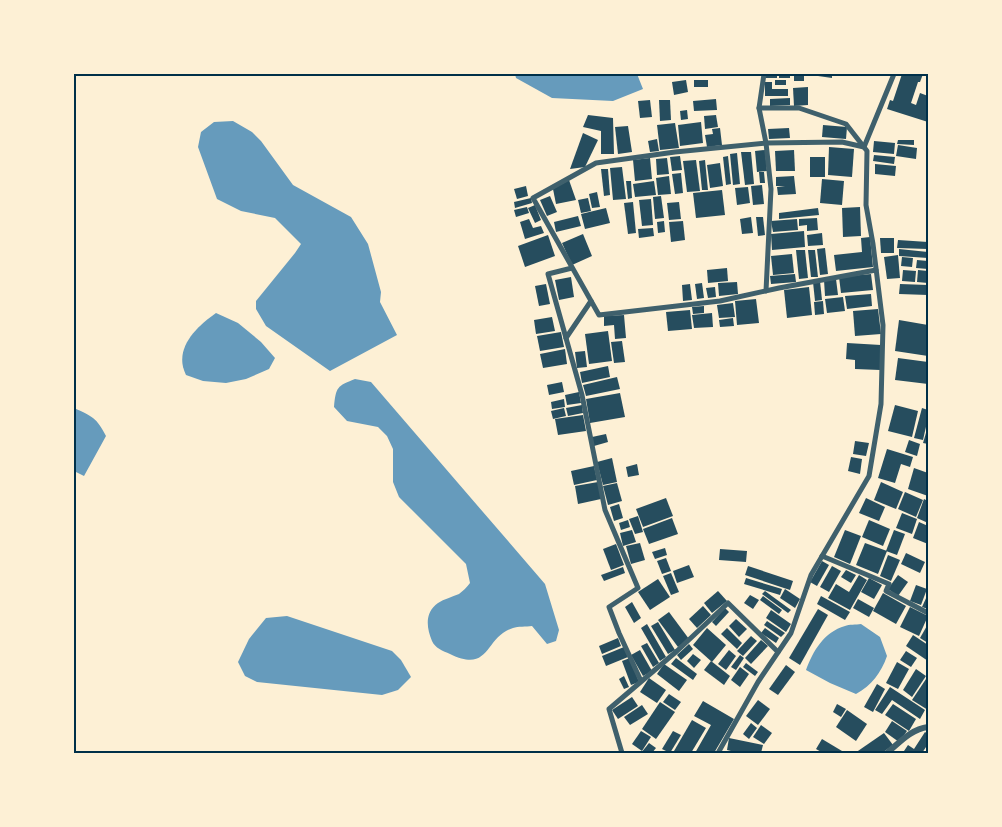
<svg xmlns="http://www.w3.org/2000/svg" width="1002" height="827" viewBox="0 0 1002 827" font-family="'IBM Plex Sans',sans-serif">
  <rect width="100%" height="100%" fill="#fdf0d5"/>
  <!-- water -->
  <g fill="#669bbc">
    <path d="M515,74H637L643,89L613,101L552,98L516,78Z"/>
    <path d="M233,121L252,132L261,141L293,185L351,217L368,244L381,292L380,302L397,335L330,371L266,326L256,309V301L295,253L301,244L275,218L241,211L217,199L198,147L201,132L214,122Z"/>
    <path d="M216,313L238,323L261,342L275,358L269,369L246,379L226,383L203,381L186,375C173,349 196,327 216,313Z"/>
    <path d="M355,379L371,382L545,584L559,630L556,641L547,644L532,626C526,627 518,626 513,628C484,637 491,674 450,654C443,651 435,648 432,641C426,627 425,612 438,603C444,599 452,597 459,594C463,591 467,587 470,583L466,564L399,497L393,482V449L387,436L378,427L347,421L334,407C336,387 337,386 355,379Z"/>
    <path d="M74,408C92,416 97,418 106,436L84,476L74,471Z"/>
    <path d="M287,616L392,651L401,660L411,677L398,690L382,695L257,682L245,676L238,662L249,639L266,618Z"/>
    <path d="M861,624L880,637L887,656C881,673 872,685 856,694L830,683L806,670C813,651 824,632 845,626C849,624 856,625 861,624Z"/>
  </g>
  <!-- building -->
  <g fill="#264d5e">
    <rect x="766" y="74" width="11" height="4"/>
    <rect x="779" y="74" width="11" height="4"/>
    <rect x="794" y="74" width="10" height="7"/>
    <path d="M818,74H832V78L818,76Z"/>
    <path d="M902,74H923L920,82H918L911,103L916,105L920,93L928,96V122L887,109L890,100L893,101Z"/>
    <path d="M686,80L688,92L674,95L672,82Z"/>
    <rect x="694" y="80" width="14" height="7"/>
    <rect x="775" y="80" width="11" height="5"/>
    <path d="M765,82H772V89H788V96H765Z"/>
    <path d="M808,87V105L794,106L793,88Z"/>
    <path d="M790,98V105L770,106V99Z"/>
    <path d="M716,99L717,110L694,111L693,101Z"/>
    <path d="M650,100L652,117L640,118L638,101Z"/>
    <path d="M659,100H670L671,120L660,121Z"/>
    <path d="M687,110L688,119L681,120L680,111Z"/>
    <path d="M588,115L613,118L614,154H601V131L583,127Z"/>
    <path d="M716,115L718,127L705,129L704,116Z"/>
    <path d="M701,122L703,143L680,146L678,125Z"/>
    <path d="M675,123L679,148L660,150L657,125Z"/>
    <path d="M823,125L847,127L846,139L822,137Z"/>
    <path d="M628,126L632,152L618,154L615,127Z"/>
    <path d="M720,128L722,145L707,147L705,135L713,134L712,129Z"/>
    <path d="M789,128L790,138L769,139L768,129Z"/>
    <path d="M583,133L598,140L585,167L570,169Z"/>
    <path d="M657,139L659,151L650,152L648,141Z"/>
    <path d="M898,140H914V145L897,144Z"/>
    <path d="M874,141L895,143L894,154L873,152Z"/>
    <path d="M898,145L917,148L916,159L896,156Z"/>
    <path d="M829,147L854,149L852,177L828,175Z"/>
    <path d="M765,150L767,171L757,172L755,151Z"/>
    <path d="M794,150L795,171H776L775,151Z"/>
    <path d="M741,152H751L754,184L745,185Z"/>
    <path d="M737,153L740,184L733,185L730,154Z"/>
    <path d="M874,155L895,157L894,164L873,161Z"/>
    <path d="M680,156L682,170L672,171L670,157Z"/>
    <path d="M728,156L731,184L726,185L723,157Z"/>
    <rect x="810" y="157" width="15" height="20"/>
    <path d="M650,158L652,179L635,181L633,160Z"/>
    <path d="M667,158L669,174L657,175L656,159Z"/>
    <path d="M696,160L700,191L687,192L683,161Z"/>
    <path d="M705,160L708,190H702L699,161Z"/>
    <path d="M720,163L723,186L710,188L707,165Z"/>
    <path d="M875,164L896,166L895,176L875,174Z"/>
    <path d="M622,167L626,199L613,200L610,168Z"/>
    <path d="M601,169H608L610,195L604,196Z"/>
    <path d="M759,172H764L765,183H760Z"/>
    <path d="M681,173L683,193L675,194L672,174Z"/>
    <path d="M669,176L671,194L658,195L656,178Z"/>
    <path d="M794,176L796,194L778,195L777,187L785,186H776V177Z"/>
    <path d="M822,179L844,181L842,205L820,203Z"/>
    <path d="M569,180L576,200L556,204L553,189Z"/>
    <path d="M626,181H631L632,198L628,199Z"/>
    <path d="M654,181L656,195L635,197L633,184Z"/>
    <path d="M762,185L764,204L753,205L751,186Z"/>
    <path d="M526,186L528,196L517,199L514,189Z"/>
    <path d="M748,187L750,203L737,205L735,188Z"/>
    <path d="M722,190L725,215L696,218L693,193Z"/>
    <path d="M597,192L600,207L592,208L589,194Z"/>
    <path d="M550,196L557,212L547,216L540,200Z"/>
    <path d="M661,196L664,218L655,219L653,197Z"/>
    <path d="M531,198L532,203L515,208L514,202Z"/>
    <path d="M588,198L591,211L581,213L578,200Z"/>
    <path d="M651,199L653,225L642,226L639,200Z"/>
    <path d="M633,202L636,233L628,234L624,203Z"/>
    <path d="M679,202L681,219L669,220L667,203Z"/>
    <path d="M535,205L541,220L535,223L528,208Z"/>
    <path d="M527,207L529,213L516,217L514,210Z"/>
    <path d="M860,207L861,236L843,237L842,208Z"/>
    <path d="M606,208L610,223L585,229L581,214Z"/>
    <path d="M818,208L819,215L779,219V213Z"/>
    <path d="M578,216L581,226L556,232L554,222Z"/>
    <path d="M751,217L753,233L742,234L740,219Z"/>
    <path d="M756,217H763L765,235L758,236Z"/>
    <path d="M817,218L818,230L807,231V225L799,226V219Z"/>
    <path d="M529,219L533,228L541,226L544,233L525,239L520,222Z"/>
    <path d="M797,219L798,230L773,232L771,221Z"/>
    <path d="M664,221L665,232L658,233L657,222Z"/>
    <path d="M683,221L685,240L671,242L669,222Z"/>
    <path d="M653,228L654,236L639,238L638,229Z"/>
    <path d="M804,231L805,247L772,250L771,234Z"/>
    <path d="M822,233L823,245L808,246L807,235Z"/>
    <path d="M583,234L592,256L572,265L562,243Z"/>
    <path d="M548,235L555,256L525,267L518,246Z"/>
    <path d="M870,237L873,267L836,271L834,255L862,252L861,238Z"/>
    <path d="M880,238H894V253H881Z"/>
    <path d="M898,240L928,242V249L897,248Z"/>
    <path d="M825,248L828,274L820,275L817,249Z"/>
    <path d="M899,249L928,252V258L899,256Z"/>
    <path d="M796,250H805L808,278L799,279Z"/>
    <path d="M808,250H815L818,277H811Z"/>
    <path d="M792,254L794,273L773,275L771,256Z"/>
    <path d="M898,255L900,278L887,279L884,257Z"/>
    <path d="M902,257L913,258L912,267L901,266Z"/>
    <path d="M917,260L928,261V269L916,268Z"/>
    <path d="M727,268L728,281L708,283L707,270Z"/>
    <path d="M903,270L916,271L915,282L902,281Z"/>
    <path d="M918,270L928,271V283L917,282Z"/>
    <path d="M795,274L796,282L771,284L770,276Z"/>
    <path d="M871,274L873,290L841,293L839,277Z"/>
    <path d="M571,277L574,297L559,300L555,280Z"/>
    <path d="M836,279L838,295L825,296L824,280Z"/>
    <path d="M820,281L822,300L815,301L813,282Z"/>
    <path d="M737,282L738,294L719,296L718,283Z"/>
    <path d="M702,283L704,298L697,299L695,284Z"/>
    <path d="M546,284L550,304L539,306L535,286Z"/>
    <path d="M690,284L692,300L683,301L682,285Z"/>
    <path d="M900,284L928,285V295L899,294Z"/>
    <path d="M715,287L716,297L708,298L706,288Z"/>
    <path d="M809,287L812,315L787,318L784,290Z"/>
    <path d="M871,294L872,306L847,309L845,296Z"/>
    <path d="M843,297L845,311L827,313L825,299Z"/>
    <path d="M756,299L759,323L737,325L735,301Z"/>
    <path d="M823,301L824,314L815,315L814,302Z"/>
    <path d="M733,303L735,317L719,318L717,305Z"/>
    <path d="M704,306V313L693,314L692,307Z"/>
    <path d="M878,309L881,334L855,336L853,311Z"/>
    <path d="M690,310L692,329L668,331L666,312Z"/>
    <path d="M712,313L713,327L694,328L692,315Z"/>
    <path d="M624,315L626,338L615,339L614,325L604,326V316Z"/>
    <path d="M552,317L555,331L536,334L534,320Z"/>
    <path d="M733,318L734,326L720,327L719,320Z"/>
    <path d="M899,320L928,325V356L895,351Z"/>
    <path d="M608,331L612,361L589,364L585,334Z"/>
    <path d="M561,332L564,347L540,351L537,336Z"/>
    <path d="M622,341L625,362L614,363L611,342Z"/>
    <path d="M847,343L881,345L880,370L855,369V360L846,359Z"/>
    <path d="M565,349L567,364L543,368L540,354Z"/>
    <path d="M585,351L587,367L577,368L575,352Z"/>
    <path d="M898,358L928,362V384L895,380Z"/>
    <path d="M608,366L610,377L582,383L580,372Z"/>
    <path d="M617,377L620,389L586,396L583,385Z"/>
    <path d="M562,382L564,392L549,395L547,385Z"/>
    <path d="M579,392L581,403L567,405L565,395Z"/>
    <path d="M620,393L625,417L590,423L586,399Z"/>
    <path d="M564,399L565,407L552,409L551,402Z"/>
    <path d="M582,405L583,413L568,416L566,408Z"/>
    <path d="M895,405L918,411L912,437L888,431Z"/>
    <path d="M564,408L566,416L553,419L551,411Z"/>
    <path d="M922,408L928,410V418L923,440L914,438Z"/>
    <path d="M583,415L586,431L558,435L555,419Z"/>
    <path d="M928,426V444L923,443Z"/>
    <path d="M606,434L608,442L594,446L592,437Z"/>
    <path d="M909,440L920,444L917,456L905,452Z"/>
    <path d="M855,441L869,443L866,456L853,454Z"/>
    <path d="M887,449L913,457L910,467L901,464L895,483L878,478Z"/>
    <path d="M851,457L862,459L860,474L848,471Z"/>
    <path d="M612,458L617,482L603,485L597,462Z"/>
    <path d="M637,464L639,475L628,477L626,467Z"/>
    <path d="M594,466L597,480L574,485L571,471Z"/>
    <path d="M914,468L928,473V496L908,489Z"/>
    <path d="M598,482L601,499L578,504L575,486Z"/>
    <path d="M881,482L903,492L896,509L874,500Z"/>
    <path d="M617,483L622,501L608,505L603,486Z"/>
    <path d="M905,492L923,500L916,517L898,509Z"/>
    <path d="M666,498L673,516L643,527L636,509Z"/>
    <path d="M866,498L885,507L879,521L859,513Z"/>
    <path d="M924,499L928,501V523L917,518Z"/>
    <path d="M619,504L623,518L614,521L610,507Z"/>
    <path d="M902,513L917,519L912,534L896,528Z"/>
    <path d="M638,516L643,532L635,534L629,519Z"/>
    <path d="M672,518L678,534L649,544L643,529Z"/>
    <path d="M628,520L630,527L621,530L619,523Z"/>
    <path d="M869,520L890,529L883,546L862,537Z"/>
    <path d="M919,522L928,526V544L913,538Z"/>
    <path d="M632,530L636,542L623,546L620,533Z"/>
    <path d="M845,530L861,536L850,564L834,557Z"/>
    <path d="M894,530L905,534L897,555L886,551Z"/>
    <path d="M640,543L645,560L631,564L626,546Z"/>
    <path d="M865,543L887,551L878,574L856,565Z"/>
    <path d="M616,544L624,565L611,570L603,549Z"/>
    <path d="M665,548L667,555L655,559L652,552Z"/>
    <path d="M720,549L747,551L746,562L719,560Z"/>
    <path d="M906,553L925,562L920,573L901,564Z"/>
    <path d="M888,555L900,560L891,581L880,576Z"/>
    <path d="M666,558L671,571L662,574L657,561Z"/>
    <path d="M822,561L829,565L817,586L810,582Z"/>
    <path d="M689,565L694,577L677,583L673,571Z"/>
    <path d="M748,566L793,581L790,590L745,575Z"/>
    <path d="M832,566L841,571L829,592L820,587Z"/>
    <path d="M623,567L625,573L604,581L601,575Z"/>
    <path d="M846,570L856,575L851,583L841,577Z"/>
    <path d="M671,573L679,592L671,595L663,576Z"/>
    <path d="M859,575L867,580L850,610L828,598L836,584L849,592Z"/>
    <path d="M898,575L908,582L898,596L888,589Z"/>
    <path d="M746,578L782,589L780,595L744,584Z"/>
    <path d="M869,578L882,585L874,599L861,592Z"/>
    <path d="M658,579L670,597L650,610L638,592Z"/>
    <path d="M916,585L927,589L921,605L910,601Z"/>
    <path d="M785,589L800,599L795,608L780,598Z"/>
    <path d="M718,591L727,601L712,613L704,603Z"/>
    <path d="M765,591L791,610L788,613L762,594Z"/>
    <path d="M883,593L906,606L896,624L873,611Z"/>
    <path d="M750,595L759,600L753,609L744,603Z"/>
    <path d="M763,596L782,610L779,614L760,600Z"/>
    <path d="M821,596L850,612L845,620L817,604Z"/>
    <path d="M927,596L928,597V609L922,607Z"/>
    <path d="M858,599L874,608L869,617L853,608Z"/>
    <path d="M632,602L641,618L634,623L625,607Z"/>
    <path d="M703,606L711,615L697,628L689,619Z"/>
    <path d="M910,607L928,616L919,636L900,627Z"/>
    <path d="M725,608L729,612L716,626L712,622Z"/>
    <path d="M818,609L828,615L800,665L789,658Z"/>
    <path d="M771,610L791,624L786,632L766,618Z"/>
    <path d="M669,612L689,639L678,647L658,620Z"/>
    <path d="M736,619L747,629L739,637L729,626Z"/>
    <path d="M767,621L785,633L781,637L764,625Z"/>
    <path d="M658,622L675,650L668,654L651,626Z"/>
    <path d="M647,624L666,657L660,661L641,628Z"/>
    <path d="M928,624V643L920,638Z"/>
    <path d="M707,628L726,645L712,662L693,645Z"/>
    <path d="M727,628L742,643L737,649L721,634Z"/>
    <path d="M765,628L779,638L776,643L761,633Z"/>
    <path d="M913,635L928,645V661L906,646Z"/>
    <path d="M751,636L757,641L743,656L737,651Z"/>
    <path d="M618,638L621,646L602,654L599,646Z"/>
    <path d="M761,640L768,646L751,664L745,658Z"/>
    <path d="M647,643L659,663L653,667L641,646Z"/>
    <path d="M689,644L693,649L681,660L677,655Z"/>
    <path d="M624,647L628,657L606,666L602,656Z"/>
    <path d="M640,650L652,671L643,676L631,655Z"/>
    <path d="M729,650L736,656L726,670L718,664Z"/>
    <path d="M906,651L917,658L911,667L900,660Z"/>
    <path d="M693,654L701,660L694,668L687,661Z"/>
    <path d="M740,655L744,658L736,670L731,667Z"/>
    <path d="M630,658L639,682L631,685L622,661Z"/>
    <path d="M676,658L697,674L693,680L671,664Z"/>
    <path d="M711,661L730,676L724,685L704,670Z"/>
    <path d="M897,662L909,669L898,689L886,683Z"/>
    <path d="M746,663L758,672L755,676L743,667Z"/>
    <path d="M664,664L687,680L679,691L657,674Z"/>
    <path d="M786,665L795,672L778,695L769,689Z"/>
    <path d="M740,667L749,674L740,687L731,680Z"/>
    <path d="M916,669L926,676L912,697L903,690Z"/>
    <path d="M624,676L629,687L624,689L619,679Z"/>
    <path d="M928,676V710L912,700Z"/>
    <path d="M649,678L666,690L657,703L640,692Z"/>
    <path d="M877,684L885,689L873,712L864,707Z"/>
    <path d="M890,687L925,710L920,719L892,700L882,714L875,710Z"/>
    <path d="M669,694L681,702L675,710L663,702Z"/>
    <path d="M632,697L638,706L618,719L612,710Z"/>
    <path d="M758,700L770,709L758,725L746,716Z"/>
    <path d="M703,701L734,719L714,753H695L711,725L694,716Z"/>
    <path d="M660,702L675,712L656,739L642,729Z"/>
    <path d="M837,704L846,709L841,717L833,712Z"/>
    <path d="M893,704L916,719L909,731L885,715Z"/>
    <path d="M642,705L648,714L630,725L624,717Z"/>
    <path d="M847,710L867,724L856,741L836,727Z"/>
    <path d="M692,720L706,728L691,753H678L674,751Z"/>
    <path d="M892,721L907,731L899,742L885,732Z"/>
    <path d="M751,723L757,728L749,739L743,734Z"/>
    <path d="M761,725L772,733L764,744L753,737Z"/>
    <path d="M641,731L651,737L642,751L632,744Z"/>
    <path d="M673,731L681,735L670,753L662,749Z"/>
    <path d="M925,732L928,734V744L922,753H907L904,751L908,745L914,749Z"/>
    <path d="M884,733L893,745L882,753H855Z"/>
    <path d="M729,738L763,745L761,753H739L727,750Z"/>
    <path d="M822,739L842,751L841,753H823L816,749Z"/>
    <path d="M649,743L656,748L652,753H641Z"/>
  </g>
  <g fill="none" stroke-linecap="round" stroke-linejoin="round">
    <!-- minor -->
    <g stroke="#3f606c" stroke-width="5">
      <path d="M764,74L759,108L766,143L771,189L766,291"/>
      <path d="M572,268L548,274L582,395L605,510L638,588L609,607L619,633L641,681"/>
      <path d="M876,270L779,288L720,301L599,315L533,198L596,163L675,152L766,143L842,142L864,147L894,74"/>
      <path d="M566,338L591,301"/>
      <path d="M822,556L889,584L886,591L928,613"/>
      <path d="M622,753L609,709L677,651L728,603L778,652"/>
      <path d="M718,753L758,682L791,633L811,575L869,476L881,404L883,325L873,244L866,205L867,151L846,124L799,108H759"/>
    </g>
    <!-- tertiary -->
    <path stroke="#3f606c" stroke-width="6" d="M887,753C899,743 911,729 928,727"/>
  </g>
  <!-- border -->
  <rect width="1002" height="827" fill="none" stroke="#fdf0d5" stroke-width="150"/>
  <rect x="75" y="75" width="852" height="677" fill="none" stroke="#003049" stroke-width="2"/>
</svg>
